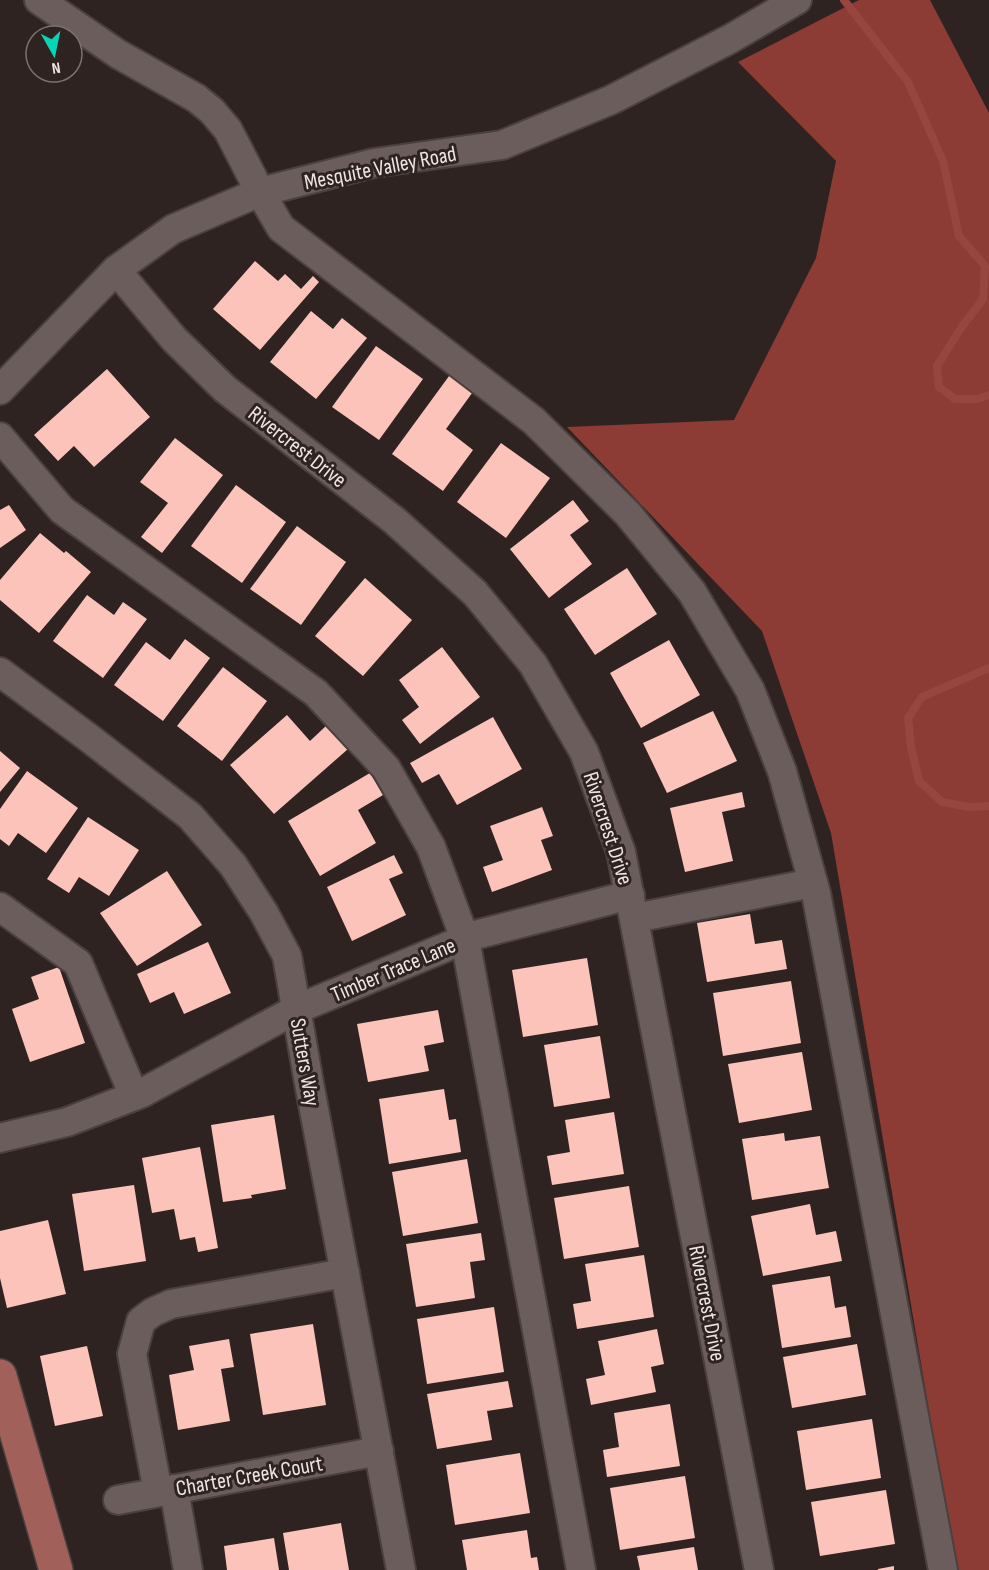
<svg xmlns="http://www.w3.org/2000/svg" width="989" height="1570" viewBox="0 0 989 1570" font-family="'Sofia Sans Condensed',sans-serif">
  <rect width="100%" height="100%" fill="#2f2321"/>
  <!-- forest -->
  <path fill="#8c3c35" d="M859,0H930L989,113V1570H956L831,833L762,631L567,427L734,420L816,258L836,161L738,62Z"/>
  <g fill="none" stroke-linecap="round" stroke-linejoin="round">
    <!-- stream -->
    <g stroke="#97463f" stroke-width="8">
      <path d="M844,0L908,82L943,161L959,236L985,266L983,299L961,328L937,366L939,387L955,399H977L989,395"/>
      <path d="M989,668L922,697L908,718L911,747L919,781L942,802L969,807L989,806"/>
    </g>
  </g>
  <!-- building -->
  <g fill="#fcc3bb">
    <path d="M255,261L278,281L285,274L301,289L313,276L319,282L260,350L213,309Z"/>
    <path d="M311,311L333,329L342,318L367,338L316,399L270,362Z"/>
    <path d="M376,346L423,379L379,440L332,407Z"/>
    <path d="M107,369L150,417L94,467L74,446L58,461L34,435Z"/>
    <path d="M452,372L475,389L446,429L473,450L443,491L392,454Z"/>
    <path d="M175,438L223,475L162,553L141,537L168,503L140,482Z"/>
    <path d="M501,443L550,478L506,538L457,502Z"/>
    <path d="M236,485L286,522L242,583L191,546Z"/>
    <path d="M573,500L589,521L570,535L592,564L549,598L510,549Z"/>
    <path d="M9,505L26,530L0,548V510Z"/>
    <path d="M297,526L346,562L301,625L250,589Z"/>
    <path d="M40,533L64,553L66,551L91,572L39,633L0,600V580Z"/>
    <path d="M627,568L657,614L595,655L564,609Z"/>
    <path d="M365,578L412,620L363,676L315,636Z"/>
    <path d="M87,595L114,615L123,602L147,619L103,678L53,641Z"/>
    <path d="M185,639L210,658L163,721L114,685L146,642L170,660Z"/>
    <path d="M669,640L700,695L641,728L610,673Z"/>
    <path d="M442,647L480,697L420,744L402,720L419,707L399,680Z"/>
    <path d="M223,667L267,701L222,761L177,726Z"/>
    <path d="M713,711L737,761L667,793L643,743Z"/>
    <path d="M287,715L310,741L327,725L348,749L274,814L230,765Z"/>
    <path d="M493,717L522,769L457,805L439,774L422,783L410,763Z"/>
    <path d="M0,751L20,768L0,792Z"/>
    <path d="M27,771L78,808L46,853L18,833L9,846L0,839V809Z"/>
    <path d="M370,773L383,795L358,810L376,843L320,876L288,821Z"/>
    <path d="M742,792L745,807L722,812L733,861L685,872L670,808Z"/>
    <path d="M542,807L553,836L541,840L552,870L492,892L483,867L503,860L490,826Z"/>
    <path d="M88,817L139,850L109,896L79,877L69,893L47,879Z"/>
    <path d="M394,855L403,873L389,879L406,915L352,941L327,887Z"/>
    <path d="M167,871L202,925L137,966L100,913Z"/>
    <path d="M750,914L755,944L782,940L787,969L707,982L697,923Z"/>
    <path d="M208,942L231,993L184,1014L174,992L150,1003L137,974Z"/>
    <path d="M587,958L598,1025L523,1037L512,970Z"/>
    <path d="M59,967L85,1043L30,1062L12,1009L39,999L31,977Z"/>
    <path d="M791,981L801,1043L723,1056L713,993Z"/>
    <path d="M438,1010L444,1042L424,1046L429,1071L368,1082L357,1024Z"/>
    <path d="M600,1036L610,1098L554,1107L544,1045Z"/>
    <path d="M802,1052L812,1110L739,1123L728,1064Z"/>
    <path d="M444,1089L449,1120L456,1119L461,1152L389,1164L379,1099Z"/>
    <path d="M614,1112L624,1174L552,1185L547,1156L570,1152L565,1120Z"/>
    <path d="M274,1115L286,1189L251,1195L252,1198L223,1202L211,1125Z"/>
    <path d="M784,1133L785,1141L820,1136L829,1188L752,1200L742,1139Z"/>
    <path d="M200,1147L218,1248L198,1252L195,1237L180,1240L174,1209L152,1213L142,1158Z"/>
    <path d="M467,1159L478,1223L403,1236L392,1172Z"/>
    <path d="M134,1185L146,1261L84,1271L72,1194Z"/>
    <path d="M629,1186L639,1247L564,1259L554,1198Z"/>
    <path d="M810,1204L816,1235L836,1231L842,1261L763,1276L751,1216Z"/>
    <path d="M48,1220L66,1294L7,1308L0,1278V1231Z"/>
    <path d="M481,1233L485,1260L470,1262L475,1298L416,1307L406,1244Z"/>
    <path d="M644,1255L654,1317L577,1329L573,1304L591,1301L585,1264Z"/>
    <path d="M830,1276L835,1308L846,1306L851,1337L782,1348L772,1285Z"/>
    <path d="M494,1307L504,1372L427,1384L417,1319Z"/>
    <path d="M313,1324L326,1405L263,1415L250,1334Z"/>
    <path d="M657,1329L664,1364L651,1367L656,1392L591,1405L586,1379L605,1375L598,1341Z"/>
    <path d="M229,1339L234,1367L221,1369L230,1421L178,1430L169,1375L194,1370L189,1346Z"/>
    <path d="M857,1344L866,1395L792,1408L783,1357Z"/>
    <path d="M87,1346L103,1416L55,1426L40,1356Z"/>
    <path d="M508,1381L513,1407L487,1411L492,1440L437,1449L427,1394Z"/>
    <path d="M670,1404L680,1466L607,1477L603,1450L619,1447L614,1413Z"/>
    <path d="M872,1419L881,1478L806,1490L797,1431Z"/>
    <path d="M520,1453L530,1513L455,1525L446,1465Z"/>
    <path d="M685,1476L695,1538L620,1550L610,1488Z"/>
    <path d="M886,1490L895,1544L820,1556L811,1502Z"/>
    <path d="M341,1523L349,1570H289L283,1533Z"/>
    <path d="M527,1530L531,1558L537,1557L539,1570H467L462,1540Z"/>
    <path d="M274,1538L279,1570H227L224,1546Z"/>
    <path d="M694,1547L698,1570H640L637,1556Z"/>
    <path d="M894,1566V1570H878V1569Z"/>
  </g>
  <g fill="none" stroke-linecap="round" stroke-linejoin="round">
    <defs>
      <g id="minor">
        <path d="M39,0L118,54L196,98L212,111L228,130L260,192L281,228L534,421L628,514L692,592L750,690L782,771L816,893L943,1570"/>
        <path d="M116,270L174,339L225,389L395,521L475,593L533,664L584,752L621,852L759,1570"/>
        <path d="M0,390L116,270L173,229L260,192L374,163L502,145L611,100L730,39L797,0"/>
        <path d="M0,437L62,510L316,693L386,768L431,847L465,939L581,1570"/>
        <path d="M0,672L89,738L190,816L233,865L264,913L287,956L309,1083L401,1570"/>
        <path d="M0,907L78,963L134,1096"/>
        <path d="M635,918L813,883"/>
        <path d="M0,1138L67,1122L142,1093L297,1009L475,935L630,895"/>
        <path d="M174,1489L188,1570"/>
        <path d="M158,1492L132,1354L141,1321L153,1312L171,1304L345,1273"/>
        <path d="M118,1500L379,1451"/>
      </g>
      <path id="major" d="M0,1376L56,1570"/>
    </defs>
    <!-- minor casing -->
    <use href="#minor" stroke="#4a403f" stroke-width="32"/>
    <!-- major casing -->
    <use href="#major" stroke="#4a403f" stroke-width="36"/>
    <!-- minor -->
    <use href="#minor" stroke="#6b5d5b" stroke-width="28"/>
    <!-- major -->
    <use href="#major" stroke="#a1615a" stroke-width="33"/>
  </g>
  <g text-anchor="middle" stroke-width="6" stroke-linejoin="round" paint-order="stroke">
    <!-- street labels -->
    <g font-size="22" fill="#ede5e3" stroke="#2f2321">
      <text transform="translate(380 167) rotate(-11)" y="8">Mesquite Valley Road</text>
      <text transform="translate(298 446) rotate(38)" y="8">Rivercrest Drive</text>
      <text transform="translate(609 828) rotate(72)" y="8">Rivercrest Drive</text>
      <text transform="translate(393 969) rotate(-23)" y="8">Timber Trace Lane</text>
      <text transform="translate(306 1062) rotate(80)" y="8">Sutters Way</text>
      <text transform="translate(708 1303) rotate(79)" y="8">Rivercrest Drive</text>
      <text transform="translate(249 1475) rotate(-10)" y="8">Charter Creek Court</text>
    </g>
  </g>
  <!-- north arrow -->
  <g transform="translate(54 54) rotate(171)"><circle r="28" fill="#2f2321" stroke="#7b716f" stroke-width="1.5"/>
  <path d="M0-4.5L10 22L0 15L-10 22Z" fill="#07d5b6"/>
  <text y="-9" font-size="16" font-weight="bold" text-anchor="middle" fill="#ede5e3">N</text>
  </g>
</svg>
